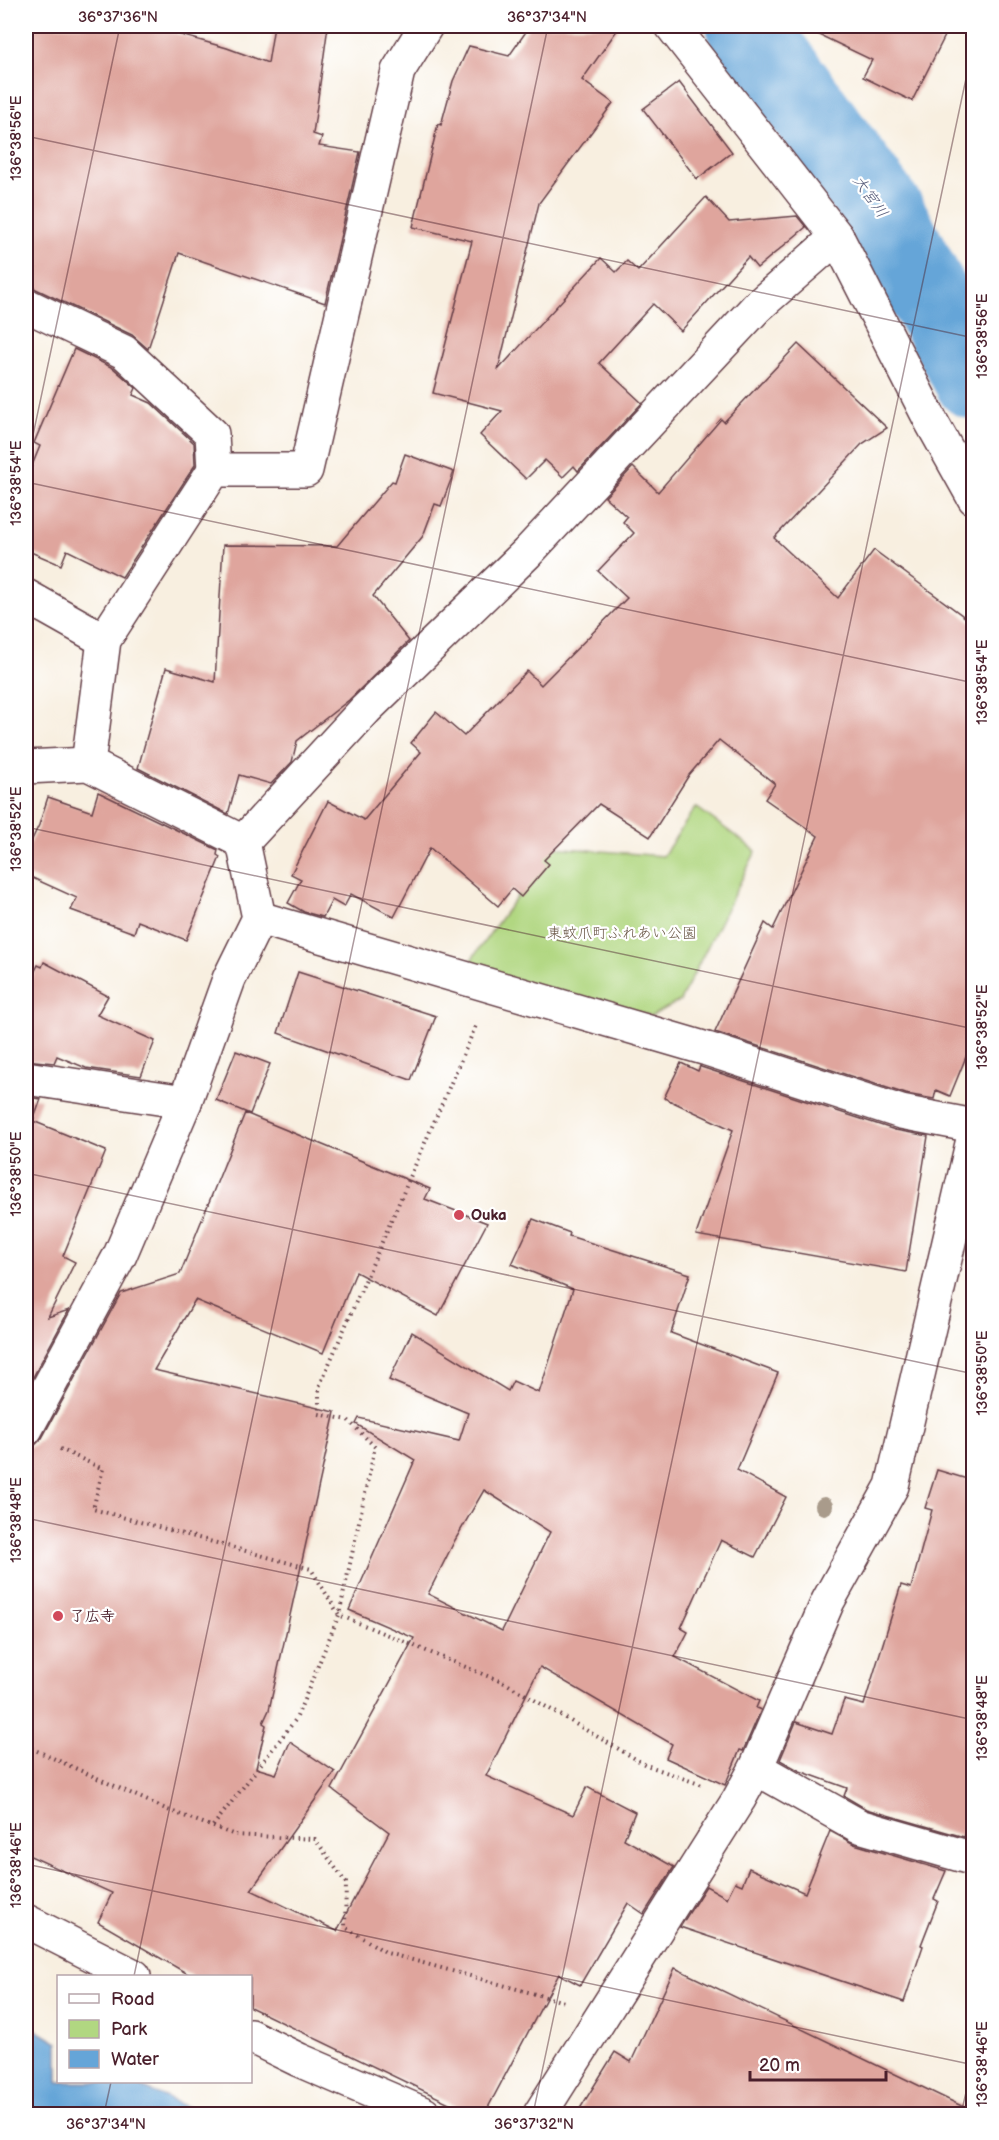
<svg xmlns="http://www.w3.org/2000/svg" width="999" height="2140" viewBox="0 0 999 2140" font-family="'Balsamiq Sans','Klee One',sans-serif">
  <rect width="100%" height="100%" fill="#fff"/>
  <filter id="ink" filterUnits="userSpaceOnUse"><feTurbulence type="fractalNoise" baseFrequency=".0167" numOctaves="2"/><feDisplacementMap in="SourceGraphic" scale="12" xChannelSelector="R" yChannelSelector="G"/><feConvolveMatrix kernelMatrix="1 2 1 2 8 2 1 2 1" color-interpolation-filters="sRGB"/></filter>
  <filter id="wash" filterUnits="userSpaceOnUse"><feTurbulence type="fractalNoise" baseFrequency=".008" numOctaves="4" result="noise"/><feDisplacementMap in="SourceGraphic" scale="24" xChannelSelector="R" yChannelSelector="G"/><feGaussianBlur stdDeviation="1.35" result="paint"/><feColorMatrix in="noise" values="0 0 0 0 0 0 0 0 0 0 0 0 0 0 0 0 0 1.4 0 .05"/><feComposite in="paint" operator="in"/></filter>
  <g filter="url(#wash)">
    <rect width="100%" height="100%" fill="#f8efe0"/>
    <!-- green -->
    <path fill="#b1d781" stroke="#7e7b56" stroke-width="1.5" d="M696,807L756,851L680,1001L651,1016L466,967L552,847L663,856Z"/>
    <!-- water -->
    <path fill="#65a5d8" stroke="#586282" stroke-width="1.5" d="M26,2024L58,2043V2082H131L203,2114H26Z"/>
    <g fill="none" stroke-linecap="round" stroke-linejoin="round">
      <!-- river -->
      <path stroke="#65a5d8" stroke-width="81" d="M747,26L885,214L974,379"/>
    </g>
    <g id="blocks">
      <!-- building -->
      <g fill="#dfa59d" fill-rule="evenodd">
        <path d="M26,26H149L227,48L268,63L274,26H328L313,134L322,137L319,146L360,152L325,303L179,253L148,349L132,335L34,288L26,286Z"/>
        <path d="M530,26H620L582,80L613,103L539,203L498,370L601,258L616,272L627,261L638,271L706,197L729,222L797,216L806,227L757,268L748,257L681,331L653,304L599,363L642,403L578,471L574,466L563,477L545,460L526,479L480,435L502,411L433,393L472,241L413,227L438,124L441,125L453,81L469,46L509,56Z"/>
        <path d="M801,26H950L912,101L863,77L872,60Z"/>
        <path d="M679,82L732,152L697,179L643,109Z"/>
        <path d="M798,344L887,428L862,444L774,538L838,598L874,550L974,624V1037L950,1096L936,1090L934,1099L906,1094L715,1032L765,923L773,929L818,836L765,799L775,784L719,740L689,775L650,837L599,804L544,860L549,864L521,897L512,889L498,906L430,848L394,917L351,894L344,907L332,900L323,917L304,912L288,903L301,879L291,874L328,801L364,820L421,752L411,743L436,712L464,736L527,671L541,685L627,598L598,571L634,533L623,522L627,517L605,497L633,467L658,492L721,419L724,422Z"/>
        <path d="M74,349L113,368L136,388L133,395L151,403L194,443L195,465L122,577L67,550L61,565L26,550V480L40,446L34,443Z"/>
        <path d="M405,454L454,472L441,506L435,504L423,536L373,596L409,641L349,700L297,741L292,762L271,784L239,775L228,814L138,768L166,668L215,682L223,545L337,546L392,481L395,482Z"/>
        <path d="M98,792L218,850L217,855L220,857L186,940L138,921L134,933L71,910L77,898L26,875V852L39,825L48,797L92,812Z"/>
        <path d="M44,962L108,996L97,1015L155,1041L141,1076L86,1068L57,1056L54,1063L26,1060V988L38,965L42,967Z"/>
        <path d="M298,972L436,1016L411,1080L278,1033Z"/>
        <path d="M236,1051L270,1064L250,1114L216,1100Z"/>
        <path d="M681,1063L698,1071L700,1066L701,1067L895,1130L928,1136L906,1272L696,1235L733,1130L664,1098Z"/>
        <path d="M26,1097L41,1099L33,1121L106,1151L63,1256L75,1262L48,1317L69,1310L26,1390Z"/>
        <path d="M245,1113L430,1189L425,1199L487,1223L438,1316L356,1272L323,1353L195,1300L154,1370L335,1412L269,1710L263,1723L266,1725L256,1768L276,1774L290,1742L335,1772L251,1890L337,1931L389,1832L332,1789L414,1638L349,1610L415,1460L356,1424L359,1418L459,1441L468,1413L389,1380L412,1332L508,1391L513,1381L539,1393L573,1289L512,1264L533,1219L570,1233L569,1236L690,1274L671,1333L778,1373L737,1470L786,1497L755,1557L721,1540L681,1628L688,1632L675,1657L759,1701L756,1708L761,1710L743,1751L740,1750L725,1785L666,1758L672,1744L540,1667L486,1776L573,1815L587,1787L635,1812L624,1839L674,1867L644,1914L628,1903L580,1985L559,1974L484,2115H474L250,2007V1977H193L98,1922L112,1893L26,1854V1448L35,1445L42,1438L121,1293L180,1274ZM484,1490L550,1532L502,1631L428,1594L455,1540Z"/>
        <path d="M937,1470L974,1481V1813L964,1837L866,1809L844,1796L847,1788L800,1771L780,1760L796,1722L832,1734L844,1700L864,1705L901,1585L911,1588L932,1510L925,1508Z"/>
        <path d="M830,1831L854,1844L946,1871L934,1899L938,1901L921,1945L923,1946L904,2002L680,1927L706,1886L727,1898L735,1882L742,1885L749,1868L805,1893Z"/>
        <path d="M675,1968L974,2112V2115H576L615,2052L631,2062Z"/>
      </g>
    </g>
  </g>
  <g filter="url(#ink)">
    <use href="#blocks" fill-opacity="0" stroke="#643e46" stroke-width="1.5"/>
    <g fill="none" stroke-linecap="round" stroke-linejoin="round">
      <defs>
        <g id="minor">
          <path d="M672,26L837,237L932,423L974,498"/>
          <path d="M26,305L124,352L212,434L214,470"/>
          <path d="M26,596L104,640"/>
          <path d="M88,764L104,640L214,470H306L398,71L426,26"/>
          <path d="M26,767L88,764L243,842"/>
          <path d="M243,842L366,709L527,553L757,307L837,237"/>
          <path d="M259,918L707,1049L901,1112L974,1126"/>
          <path d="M26,1078L185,1102"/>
          <path d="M26,1429L120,1255L185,1102L229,979L259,918L243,842"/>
          <path d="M756,1768L859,1826L974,1859"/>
          <path d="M26,1921L134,1976"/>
          <path d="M250,2036L299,2060L424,2114"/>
        </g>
        <path id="tertiary" d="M540,2114L739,1799L756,1768L828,1601L892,1486L974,1135"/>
      </defs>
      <!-- minor casing -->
      <use href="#minor" stroke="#643e46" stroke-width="36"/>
      <!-- tertiary casing -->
      <use href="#tertiary" stroke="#643e46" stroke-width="36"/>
      <!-- path -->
      <g stroke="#643e46" stroke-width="4" stroke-dasharray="1.5 4.5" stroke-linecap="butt">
        <path d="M60,1449L103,1469L93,1509L311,1569L339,1615L507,1684L646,1765L702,1785"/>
        <path d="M26,1746L168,1810L235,1835L315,1839L346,1883L345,1927L387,1953L564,2002"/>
        <path d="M213,1826L296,1719L339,1615L375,1447L348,1420L319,1414V1387L477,1023"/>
      </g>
      <!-- minor -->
      <use href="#minor" stroke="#fff" stroke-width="33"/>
      <!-- tertiary -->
      <use href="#tertiary" stroke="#fff" stroke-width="33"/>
    </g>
    <!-- trees -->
    <circle fill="#a99b8b" cx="824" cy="1506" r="9"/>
  </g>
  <!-- ticks -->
  <path fill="none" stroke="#4a1f2b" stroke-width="1.5" stroke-opacity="0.45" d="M26,136L974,338M26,468L120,26M26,482L974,683M26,827L974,1029M26,1173L974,1374M26,1518L974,1720M26,1864L974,2065M134,1976L548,26M104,2114L111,2082M533,2114L974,41M961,2114L974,2058"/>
  <!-- markers -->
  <g fill="#d1495b" stroke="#fff" stroke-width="2">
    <circle cx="459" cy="1215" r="6"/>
    <circle cx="58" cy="1616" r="6"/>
  </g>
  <g text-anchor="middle" stroke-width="4.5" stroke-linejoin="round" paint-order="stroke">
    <!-- park labels -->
    <g font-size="15" fill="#695645" stroke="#fff">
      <text x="622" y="938">東蚊爪町ふれあい公園</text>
    </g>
    <!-- poi labels -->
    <g font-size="15" font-weight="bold" fill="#4a1f2b" stroke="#fff" text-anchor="start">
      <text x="471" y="1220">Ouka</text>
      <text x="70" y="1621">了広寺</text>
    </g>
    <!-- water labels -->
    <g font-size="16" font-style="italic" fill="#565b79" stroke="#fff">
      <text transform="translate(871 196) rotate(55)" y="6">大宮川</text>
    </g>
  </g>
  <!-- margin -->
  <rect width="999" height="2140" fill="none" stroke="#fff" stroke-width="66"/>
  <!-- legend -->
  <rect x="57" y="1975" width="195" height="108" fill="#ffffff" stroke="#b7a5aa" stroke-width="1.5"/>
  <rect x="69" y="1994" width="30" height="9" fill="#ffffff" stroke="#b7a5aa" stroke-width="1.5"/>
  <text x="111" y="2005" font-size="18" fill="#4a1f2b">Road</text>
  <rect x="69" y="2020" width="30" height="18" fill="#b1d781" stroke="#b7a5aa" stroke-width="1.5"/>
  <text x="111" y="2035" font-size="18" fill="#4a1f2b">Park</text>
  <rect x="69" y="2050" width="30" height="18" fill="#65a5d8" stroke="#b7a5aa" stroke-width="1.5"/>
  <text x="111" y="2065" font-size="18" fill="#4a1f2b">Water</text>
  <!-- scale -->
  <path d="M750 2071v9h136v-9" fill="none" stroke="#4a1f2b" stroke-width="3"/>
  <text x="759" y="2071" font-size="18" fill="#4a1f2b" stroke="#ffffff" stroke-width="4.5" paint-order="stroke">20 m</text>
  <rect x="33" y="33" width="933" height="2074" fill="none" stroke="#4a1f2b" stroke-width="2"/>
  <g font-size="15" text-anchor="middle" fill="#4a1f2b">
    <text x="118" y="22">36°37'36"N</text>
    <text x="547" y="22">36°37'34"N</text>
    <text transform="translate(16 138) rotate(-90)" y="5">136°38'56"E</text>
    <text transform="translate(982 336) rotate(-90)" y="5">136°38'56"E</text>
    <text transform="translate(16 483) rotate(-90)" y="5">136°38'54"E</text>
    <text transform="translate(982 682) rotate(-90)" y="5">136°38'54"E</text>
    <text transform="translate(16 829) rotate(-90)" y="5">136°38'52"E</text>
    <text transform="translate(982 1027) rotate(-90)" y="5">136°38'52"E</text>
    <text transform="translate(16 1174) rotate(-90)" y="5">136°38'50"E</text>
    <text transform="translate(982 1373) rotate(-90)" y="5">136°38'50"E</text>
    <text transform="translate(16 1520) rotate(-90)" y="5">136°38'48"E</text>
    <text transform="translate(982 1718) rotate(-90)" y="5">136°38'48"E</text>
    <text transform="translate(16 1865) rotate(-90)" y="5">136°38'46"E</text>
    <text transform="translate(982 2064) rotate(-90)" y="5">136°38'46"E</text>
    <text x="106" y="2129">36°37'34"N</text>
    <text x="534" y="2129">36°37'32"N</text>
  </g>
</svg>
